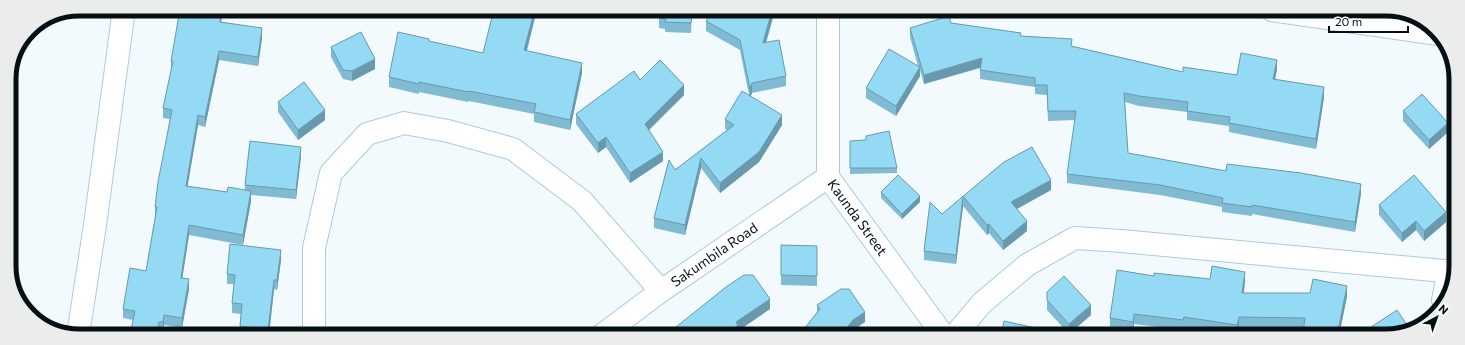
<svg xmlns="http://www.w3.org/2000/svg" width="1465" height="345" viewBox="0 0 1465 345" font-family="Commissioner,sans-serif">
  <rect width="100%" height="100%" fill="#f3fafd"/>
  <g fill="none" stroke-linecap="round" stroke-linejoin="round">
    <defs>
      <g id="street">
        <path id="s1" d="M828,10V177L943,335"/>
        <path d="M1443,300L1449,271"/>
        <path d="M78,335L95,225L124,9"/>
        <path d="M316,335L314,330V248L331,173L367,134L404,123L448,131L513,149L582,201L661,291"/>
        <path id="s2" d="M602,335L661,291L828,177"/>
        <path d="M955,335L982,303L1027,265L1075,238L1121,241L1455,272"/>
      </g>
      <path id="secondary" d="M1272,10L1438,34"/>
    </defs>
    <!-- street casing -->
    <use href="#street" stroke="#aaccda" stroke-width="24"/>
    <!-- secondary casing -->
    <use href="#secondary" stroke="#aaccda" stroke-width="24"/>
    <!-- street -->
    <use href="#street" stroke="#fff" stroke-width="22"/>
    <!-- secondary -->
    <use href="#secondary" stroke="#fff" stroke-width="22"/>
  </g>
  <!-- wall -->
  <g fill="#80bbd3">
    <path d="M223,9L221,22L262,38L258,66L219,60L205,127L198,125L187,186L227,192L245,190V185L301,156L296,199L251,195V201L243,245L189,235L182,278L189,289L182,328L164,325L163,332H159V335H130L133,320L123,318V309L146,271L155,217V207L170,119L163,118V108L171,71V61Z"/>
    <path d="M537,9L527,51L582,73L570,130L534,122V114L469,101L468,102L419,92V94L389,87V77L483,53Z"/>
    <path d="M607,10H692L691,33L665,32V29L659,28V16L607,14Z"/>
    <path d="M713,10H775L766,43L786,76V86L752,93L751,96L782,125L759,162L720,193L701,168L685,235L654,228V218L675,170L727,130L725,129V119L749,95L740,50L706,31V21Z"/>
    <path d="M951,23L1021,36L1072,46L1183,72L1237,75L1277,69L1275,80L1324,97L1316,149L1229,132V126L1187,120V112L1139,106L1125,102L1128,153L1226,171L1361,193L1355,232L1252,214V216L1222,212V207L1160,195L1067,183V174L1075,120L1048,121L1047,95L1035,94V87L980,79V68L924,84L920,70V76L896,116L866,98V88L918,66L910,37V28Z"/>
    <path d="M331,47L375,69L352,81L343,79L331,57Z"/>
    <path d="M640,80L684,95L648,130L663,161L630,183L606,147L598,153L576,124V114Z"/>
    <path d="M278,102L325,120L298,140L278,112Z"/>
    <path d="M1403,111L1448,132L1429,149L1403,121Z"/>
    <path d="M866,136L897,168V173L850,174V141L866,140Z"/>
    <path d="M1004,162L1051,190L1017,209L1027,231L1003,250L989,233L987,235L963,206L956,264L924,260V251L942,214Z"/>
    <path d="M881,192L920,202L902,219L881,198Z"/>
    <path d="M1379,205L1446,222L1424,241L1416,230L1402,242L1379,215Z"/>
    <path d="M781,245L817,246V286L781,285Z"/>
    <path d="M281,260L277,290L274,289L269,335H240V326L241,314L232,313V303L234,284H227V274Z"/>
    <path d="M1154,276L1245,281L1244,293L1347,296L1339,336H1303V327H1239L1237,335L1184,327L1183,330L1134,324L1133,331L1110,328V318Z"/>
    <path d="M1047,292L1091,315L1069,334L1047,310Z"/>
    <path d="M817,305L865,322L853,330L849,335H800V334L817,312Z"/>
    <path d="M1365,331L1391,336H1365Z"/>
  </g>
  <!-- shaded-wall -->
  <g fill="#6899ac">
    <path d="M221,9H223L220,31V22Z"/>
    <path d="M535,9H537L524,60V50Z"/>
    <path d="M772,10H775L763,53V43Z"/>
    <path d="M262,28V38L258,66V57Z"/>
    <path d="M219,51V60L205,127V117Z"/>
    <path d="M982,58V67L924,84V75Z"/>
    <path d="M375,59V69L352,81V71Z"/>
    <path d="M1277,60V69L1273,89V79Z"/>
    <path d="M582,63V73L570,130V120Z"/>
    <path d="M920,67V76L896,116V106Z"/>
    <path d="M752,83V93L750,98V89Z"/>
    <path d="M684,85V95L645,134V124Z"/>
    <path d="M1324,87V97L1316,149V139Z"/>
    <path d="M325,110V120L298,140V130Z"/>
    <path d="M198,115V125L186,196V186Z"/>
    <path d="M782,115V125L759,162L720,193V183Z"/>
    <path d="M1448,123V132L1429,149V140Z"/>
    <path d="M606,137V147L598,153V143Z"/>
    <path d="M301,147V156L296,199V190Z"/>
    <path d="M663,152V161L630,183V173Z"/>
    <path d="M701,158V168L685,235V225Z"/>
    <path d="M1051,180V190L1011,212V202Z"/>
    <path d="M1361,184V193L1355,232V222Z"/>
    <path d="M251,191V201L243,245V235Z"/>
    <path d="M920,196V202L902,219V214Z"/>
    <path d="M963,196V206L956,264V255Z"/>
    <path d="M1446,212V222L1424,241V231Z"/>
    <path d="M1027,221V231L1003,250V241Z"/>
    <path d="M1416,221V230L1402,242V233Z"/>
    <path d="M989,224V233L987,235V225Z"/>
    <path d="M189,225V235L181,287V278Z"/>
    <path d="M281,250V260L277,290V280Z"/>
    <path d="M1245,272V281L1242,303V293Z"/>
    <path d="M189,279V289L182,328V318Z"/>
    <path d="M274,280V289L269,335H268V330Z"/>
    <path d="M1347,286V296L1339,336H1337Z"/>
    <path d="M770,299V309L738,331V335H726L736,322Z"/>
    <path d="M1091,305V315L1069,334V324Z"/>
    <path d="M865,312V322L853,330L849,335H841L853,320Z"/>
    <path d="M1134,314V324L1133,331V322Z"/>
    <path d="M164,315V325L163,332V322Z"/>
    <path d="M1239,317V327L1237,335V325Z"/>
    <path d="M159,322V335H157Z"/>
  </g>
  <!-- building -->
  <g fill="#95daf5" stroke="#6899ac">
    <path d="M180,9H221L220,22L262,28L258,57L219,51L205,117L198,115L186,186L227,192L228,187L251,191L243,235L189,225L181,278L189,279L182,318L164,315L163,322H159L157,335H130L135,311L123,309L130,268L146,271L157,207H155L158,182L172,110L163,108L173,61H171Z"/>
    <path d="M494,9H535L524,50L582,63L570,120L534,112L536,104L469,91L468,92L419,82V84L389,77L398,32L429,39V41L483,53Z"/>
    <path d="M659,10H692L691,23L665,22L666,19L659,18Z"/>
    <path d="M713,10H772L763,43L779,40L786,76L752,83L750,89L740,40L706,21Z"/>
    <path d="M949,16L951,23L1021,33L1020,36L1072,39L1071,46L1183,72V67L1237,75L1241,53L1277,60L1273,79L1324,87L1316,139L1229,123L1230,117L1187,111L1188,102L1139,96L1124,93L1128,153L1226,171L1227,164L1301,173L1361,184L1355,222L1252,205V207L1222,203L1223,198L1160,185L1067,174L1076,111H1048L1047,85H1035V78L980,70L982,58L924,75L910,28Z"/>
    <path d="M361,32L375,59L352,71L343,70L331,47Z"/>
    <path d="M889,49L920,67L896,106L866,88Z"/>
    <path d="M660,60L684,85L645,124L663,152L630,173L606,137L598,143L576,114L634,71L640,80Z"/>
    <path d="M304,82L325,110L298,130L278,102Z"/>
    <path d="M742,91L782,115L759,152L720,183L701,158L685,225L654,218L669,160L675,170L734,125L725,119Z"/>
    <path d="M1422,94L1448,123L1429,140L1403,111Z"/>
    <path d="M889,131L897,168H850V141L866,140V136Z"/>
    <path d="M250,141L301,147L296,190L245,185Z"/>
    <path d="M1032,147L1051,180L1011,202L1027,221L1003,241L989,224L987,225L963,196L956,255L924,251L930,202L942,214L1004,162Z"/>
    <path d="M898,175L920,196L902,214L881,192Z"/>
    <path d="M1414,175L1446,212L1424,231L1416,221L1402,233L1379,205Z"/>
    <path d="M230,244L281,250L277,280H274L268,330L240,326L242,304L232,303L235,275L227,274Z"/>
    <path d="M781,245L817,246V276L781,275Z"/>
    <path d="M1212,266L1245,272L1242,293H1310L1313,279L1347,286L1337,336H1323L1303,332L1305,318L1239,317L1237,325L1184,317L1183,320L1134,314L1133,322L1110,318L1117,270L1154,276V273L1210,279Z"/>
    <path d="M744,275H753L770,299L736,322L738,325L726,335H663L670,330L671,331L726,287Z"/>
    <path d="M1064,276L1091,305L1069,324L1047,300V292Z"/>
    <path d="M841,289H849L865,312L853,320L841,335H801L800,334L820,309L817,305Z"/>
    <path d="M1397,310L1409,328L1391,336H1369L1365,331Z"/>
    <path d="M1004,321L1040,329L1039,336H1001Z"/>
  </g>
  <g text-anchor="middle" stroke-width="3.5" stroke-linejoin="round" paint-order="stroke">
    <!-- street labels -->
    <g font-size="14" fill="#051015" stroke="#fff">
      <text dy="5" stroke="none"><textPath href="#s1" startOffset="217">Kaunda Street</textPath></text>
      <text dy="5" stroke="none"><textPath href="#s2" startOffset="138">Sakumbila Road</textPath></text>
    </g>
  </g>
  <!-- crop -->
  <path d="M0 0H1465V345H0ZM79 16H1386A63 63 0 0 1 1449 79V266A63 63 0 0 1 1386 329H79A63 63 0 0 1 16 266V79A63 63 0 0 1 79 16Z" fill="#ebecec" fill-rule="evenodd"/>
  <path fill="none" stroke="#051015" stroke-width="5" d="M79 16H1386A63 63 0 0 1 1449 79V266A63 63 0 0 1 1386 329H79A63 63 0 0 1 16 266V79A63 63 0 0 1 79 16Z"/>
  <!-- north arrow -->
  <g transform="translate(1437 317) rotate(41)" stroke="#ffffff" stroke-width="3" paint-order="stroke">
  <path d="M0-3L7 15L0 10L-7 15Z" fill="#051015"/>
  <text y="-6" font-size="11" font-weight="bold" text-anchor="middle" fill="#051015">N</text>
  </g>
  <!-- scale -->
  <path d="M1329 26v6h79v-6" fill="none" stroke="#051015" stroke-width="2"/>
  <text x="1335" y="26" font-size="12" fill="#051015" stroke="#ffffff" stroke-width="3" paint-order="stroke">20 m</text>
</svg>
